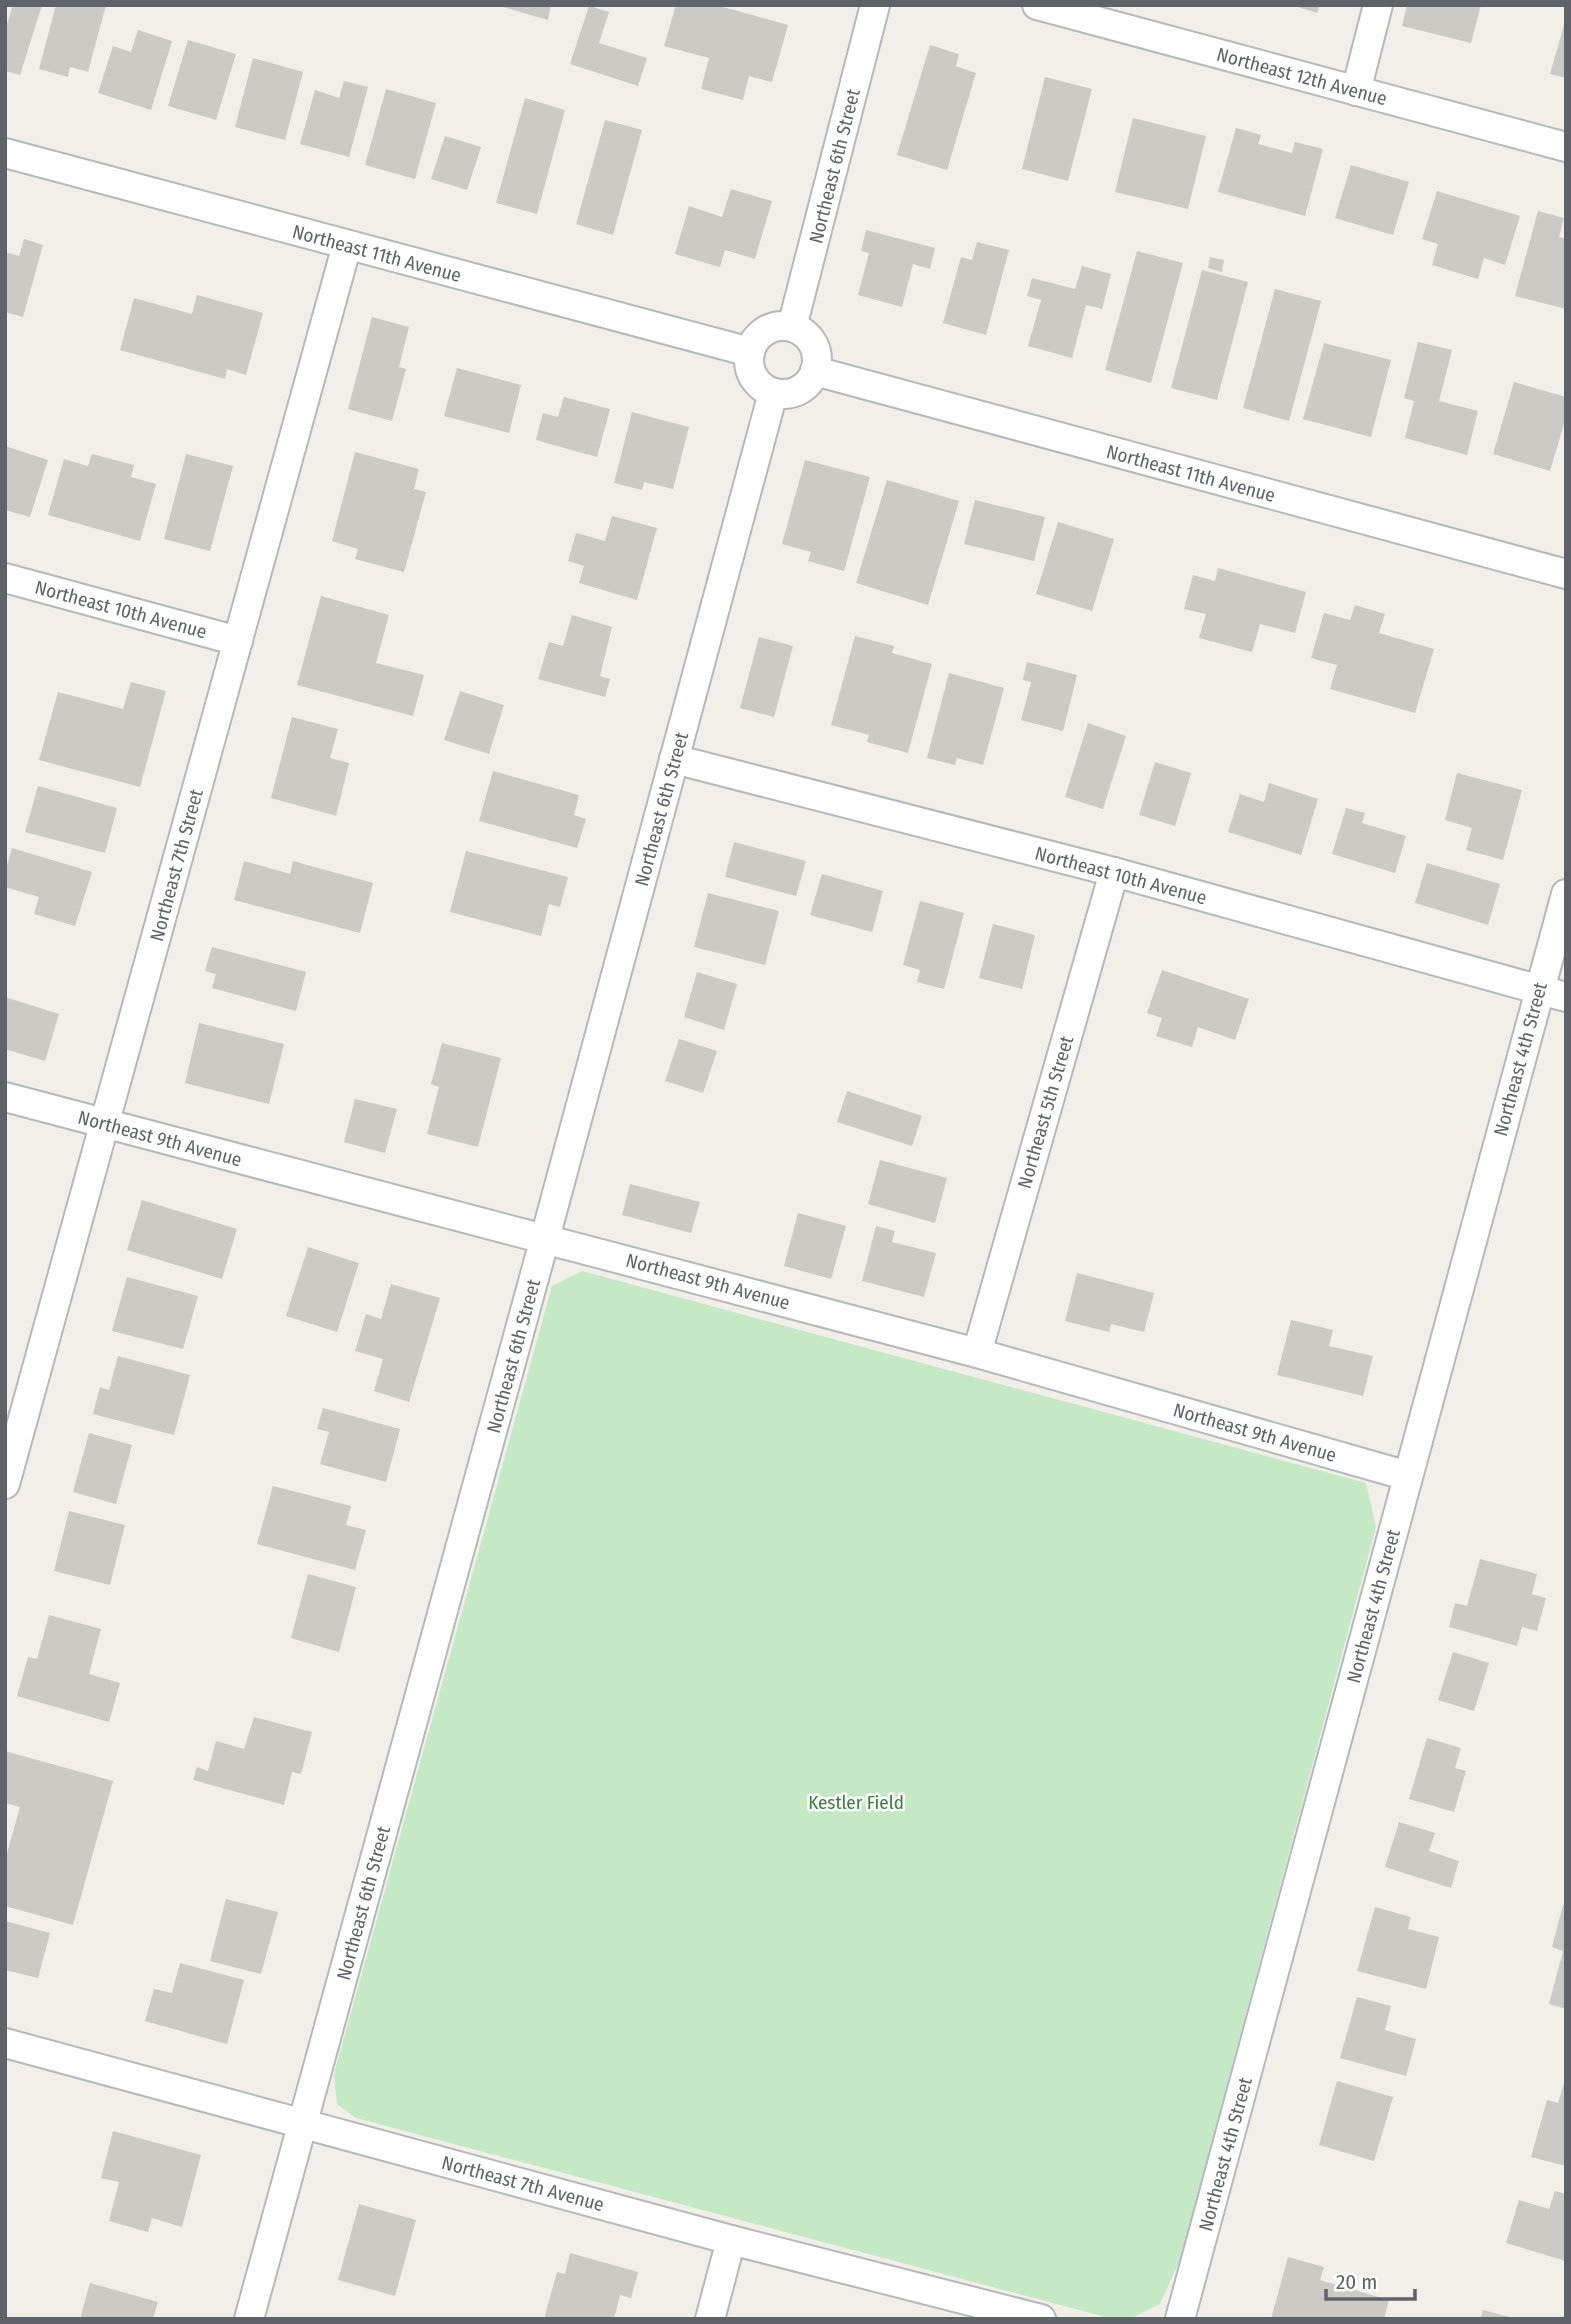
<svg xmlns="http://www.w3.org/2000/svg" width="1571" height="2324" viewBox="0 0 1571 2324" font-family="'Fira Sans Condensed',sans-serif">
  <rect width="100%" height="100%" fill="#f1efe8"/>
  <!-- green -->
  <path fill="#c5e8c5" d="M582,1271L1366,1483L1376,1527L1180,2260L1160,2304L1130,2319H1113L356,2118L337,2104L334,2074L552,1286Z"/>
  <!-- building -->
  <g fill="#cccac5">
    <path d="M13,5H42L20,75L5,71V31Z"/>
    <path d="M56,5H106L88,72L70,67L68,77L39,69Z"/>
    <path d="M496,5H551L548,20Z"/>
    <path d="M676,5H716L788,25L772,82L749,76L743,100L701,89L709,58L664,46Z"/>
    <path d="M1291,5H1320L1317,13Z"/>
    <path d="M1407,5H1481L1471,43L1402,26Z"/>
    <path d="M589,6L609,12L599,43L647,58L638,86L570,64Z"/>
    <path d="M1566,18V78L1550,74Z"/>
    <path d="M138,30L172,41L151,110L98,93L113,46L131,52Z"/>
    <path d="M188,40L236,54L216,120L168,106Z"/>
    <path d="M930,45L959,54L956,66L976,73L947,170L897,155Z"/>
    <path d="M253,58L303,72L285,140L235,127Z"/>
    <path d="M1045,77L1092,89L1068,181L1022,169Z"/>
    <path d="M344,81L368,87L349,157L300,144L315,90L339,98Z"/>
    <path d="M386,89L436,103L415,179L365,165Z"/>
    <path d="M525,98L565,110L537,214L496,203Z"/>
    <path d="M1133,118L1206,136L1188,209L1115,192Z"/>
    <path d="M605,120L642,130L613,235L576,224Z"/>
    <path d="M1236,128L1261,135L1258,144L1292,153L1295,142L1323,149L1305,216L1218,192Z"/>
    <path d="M445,136L481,147L467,190L431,179Z"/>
    <path d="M1351,165L1409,182L1393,235L1335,218Z"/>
    <path d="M731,189L772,201L755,259L725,250L720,267L675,254L689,206L722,217Z"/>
    <path d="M1437,191L1520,216L1505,265L1484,258L1478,279L1432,265L1438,244L1422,239Z"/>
    <path d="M1538,211L1564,218L1559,237L1566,239V309L1515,296Z"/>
    <path d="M866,230L935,248L930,269L913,264L902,307L858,295L869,253L861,251Z"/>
    <path d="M24,239L43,245L23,317L5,312V252L19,256Z"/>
    <path d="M977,242L1009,250L986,335L943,323L961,257L972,260Z"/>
    <path d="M1137,251L1183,263L1151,383L1105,370Z"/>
    <path d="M1210,257L1224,260L1222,272L1208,268Z"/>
    <path d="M1082,266L1111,274L1102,309L1086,305L1072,358L1028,346L1041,300L1027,296L1032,278L1075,289Z"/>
    <path d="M1202,270L1248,282L1217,400L1171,388Z"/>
    <path d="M1275,289L1321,301L1289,421L1243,408Z"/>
    <path d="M197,295L263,313L246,375L227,369L225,379L120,350L134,298L192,314Z"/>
    <path d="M372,317L409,327L399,367L406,369L392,421L348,409Z"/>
    <path d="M1418,342L1452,350L1439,401L1478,411L1467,455L1405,438L1414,401L1404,398Z"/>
    <path d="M1324,343L1391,360L1371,437L1303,419Z"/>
    <path d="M457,368L521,385L509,433L444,416Z"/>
    <path d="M1514,382L1566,397V417L1550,471L1493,454Z"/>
    <path d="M564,397L610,409L597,457L536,440L543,413L558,417Z"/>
    <path d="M632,412L689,427L673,489L644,482L642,490L614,483Z"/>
    <path d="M5,446L48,460L30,517L5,510Z"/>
    <path d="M355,452L419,469L414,489L426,492L404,572L355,559L358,549L332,541Z"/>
    <path d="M92,454L134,465L131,477L156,484L140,541L48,515L64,459L88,466Z"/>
    <path d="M186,454L233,466L210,551L164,539Z"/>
    <path d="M805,460L870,477L844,571L808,561L811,552L782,544Z"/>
    <path d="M887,480L959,501L928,605L856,583Z"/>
    <path d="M975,500L1045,517L1034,561L964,544Z"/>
    <path d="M612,516L657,528L637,600L579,583L584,566L568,561L576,533L605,541Z"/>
    <path d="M1058,522L1114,539L1092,611L1036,594Z"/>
    <path d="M1218,568L1306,592L1295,633L1260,624L1252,652L1199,638L1206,614L1184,609L1193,575L1215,581Z"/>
    <path d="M321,596L389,615L376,663L424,675L413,716L297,685Z"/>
    <path d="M1355,605L1385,614L1379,633L1434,649L1415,713L1330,689L1337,665L1311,658L1324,613L1350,620Z"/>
    <path d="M572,615L612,627L600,676L610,679L605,697L538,679L549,642L563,646Z"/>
    <path d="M855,636L894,646L892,653L932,664L908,753L867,742L869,735L831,725Z"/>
    <path d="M759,637L793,646L774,717L740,708Z"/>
    <path d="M1027,662L1077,675L1063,731L1021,720L1031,682L1023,680Z"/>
    <path d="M949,673L1004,688L983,765L957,758L955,765L927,758Z"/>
    <path d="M131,682L166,691L140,787L39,760L58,692L123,709Z"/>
    <path d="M460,691L504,705L489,754L444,740Z"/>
    <path d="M292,717L338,729L330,758L349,763L336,816L271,798Z"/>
    <path d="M1088,723L1126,736L1103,809L1065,797Z"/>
    <path d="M1155,762L1191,773L1175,826L1139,815Z"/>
    <path d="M493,771L579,795L574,815L586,819L577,848L479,821Z"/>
    <path d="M1457,773L1522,790L1503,860L1466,850L1472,828L1445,820Z"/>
    <path d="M1269,783L1318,799L1301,855L1228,832L1240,794L1264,802Z"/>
    <path d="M38,786L117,808L105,853L25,832Z"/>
    <path d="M1346,808L1365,813L1362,823L1406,836L1395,873L1332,854Z"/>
    <path d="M734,842L806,861L796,896L725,877Z"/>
    <path d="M12,848L92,872L75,926L34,914L39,897L5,887V872Z"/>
    <path d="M466,851L568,877L560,907L549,904L541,936L450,912Z"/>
    <path d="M244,861L290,874L293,861L373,883L360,933L234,900Z"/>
    <path d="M1427,863L1500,884L1488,925L1415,903Z"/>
    <path d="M822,874L883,891L872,932L810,915Z"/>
    <path d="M708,893L779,911L765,965L694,947Z"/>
    <path d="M920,901L964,913L944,989L917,982L920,970L903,965Z"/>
    <path d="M993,924L1035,935L1022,989L979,978Z"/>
    <path d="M212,947L306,972L296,1011L212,988L216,974L205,971Z"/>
    <path d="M1162,970L1249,999L1235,1040L1198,1027L1192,1047L1156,1036L1162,1018L1147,1013Z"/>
    <path d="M697,972L737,984L724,1030L684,1017Z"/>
    <path d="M5,997L59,1014L45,1061L5,1049Z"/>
    <path d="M199,1023L284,1044L269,1104L185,1083Z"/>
    <path d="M679,1039L717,1051L703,1093L665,1081Z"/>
    <path d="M442,1043L501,1058L478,1147L427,1134L439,1087L431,1084Z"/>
    <path d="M847,1091L922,1116L912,1146L837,1122Z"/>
    <path d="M355,1099L397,1109L385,1153L344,1142Z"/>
    <path d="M880,1160L947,1178L935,1223L868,1204Z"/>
    <path d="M630,1184L700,1202L691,1233L622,1215Z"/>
    <path d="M142,1200L237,1229L222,1279L127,1250Z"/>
    <path d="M798,1213L846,1226L831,1279L784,1266Z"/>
    <path d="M876,1226L895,1231L892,1242L936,1253L924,1297L862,1281Z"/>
    <path d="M308,1247L359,1263L337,1332L286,1316Z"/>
    <path d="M1077,1273L1154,1293L1144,1332L1111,1324L1109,1332L1065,1321Z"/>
    <path d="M127,1277L198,1296L183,1349L112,1331Z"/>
    <path d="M391,1284L440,1298L409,1402L374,1391L383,1359L355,1351L366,1314L381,1319Z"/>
    <path d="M1291,1320L1333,1330L1329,1346L1373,1356L1363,1396L1277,1375Z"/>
    <path d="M118,1356L190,1375L174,1435L93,1414L100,1387L109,1390Z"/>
    <path d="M323,1408L400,1429L386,1482L320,1464L329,1432L317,1429Z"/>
    <path d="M89,1433L132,1445L116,1504L73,1492Z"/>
    <path d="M273,1486L351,1506L346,1525L366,1530L355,1570L257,1544Z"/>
    <path d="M69,1511L125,1525L110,1585L54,1571Z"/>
    <path d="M1480,1559L1537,1574L1532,1594L1546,1598L1537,1631L1522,1627L1517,1646L1449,1627L1455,1603L1467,1606Z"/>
    <path d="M308,1574L356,1587L339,1652L291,1638Z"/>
    <path d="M49,1615L101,1629L89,1674L120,1683L109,1722L17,1696L28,1657L37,1659Z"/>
    <path d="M1453,1652L1489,1663L1474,1711L1438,1700Z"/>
    <path d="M254,1717L312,1732L301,1774L292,1772L284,1805L193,1780L197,1767L208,1771L216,1741L244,1749Z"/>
    <path d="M1427,1738L1461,1748L1455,1768L1466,1771L1454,1812L1409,1799Z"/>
    <path d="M5,1751L113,1781L73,1925L5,1906V1860L20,1807L5,1803Z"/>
    <path d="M1399,1822L1435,1833L1429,1851L1459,1861L1451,1888L1385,1867Z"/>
    <path d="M226,1899L278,1912L261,1974L210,1961Z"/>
    <path d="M1563,1905L1566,1906V2009L1549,2004L1563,1951L1552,1947Z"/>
    <path d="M1375,1907L1411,1917L1408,1929L1439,1937L1426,1989L1357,1971Z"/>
    <path d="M5,1921L50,1933L38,1978L5,1970Z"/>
    <path d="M180,1963L244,1980L227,2044L145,2021L154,1989L172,1993Z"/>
    <path d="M1357,1997L1391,2006L1385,2030L1416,2039L1406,2076L1340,2058Z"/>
    <path d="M1566,2077V2166L1531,2157L1547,2100L1558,2103Z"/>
    <path d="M1337,2081L1393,2097L1374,2161L1319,2145Z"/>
    <path d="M113,2131L201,2155L182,2227L152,2218L148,2232L109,2221L119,2182L101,2178Z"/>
    <path d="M1555,2191L1566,2194V2261L1506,2243L1519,2200L1549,2209Z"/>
    <path d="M359,2204L416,2220L395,2296L338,2280Z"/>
    <path d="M570,2253L638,2272L631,2298L620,2295L614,2319H544L557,2272L565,2274Z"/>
    <path d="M1288,2257L1324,2267L1320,2280L1389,2300L1384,2319H1271Z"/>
    <path d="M90,2283L158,2302L153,2319H80Z"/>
    <path d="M1483,2310L1514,2318V2319H1480Z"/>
  </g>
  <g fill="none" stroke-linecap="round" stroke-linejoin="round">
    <defs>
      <g id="minor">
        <path d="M1037,5L1566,147"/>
        <path d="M1356,91L1378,5"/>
        <path d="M5,153L750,352"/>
        <circle cx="783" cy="360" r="34"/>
        <path d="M792,327L875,5"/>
        <path d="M815,371L1566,574"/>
        <path d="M5,578L238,641"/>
        <path d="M674,759L1114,872L1566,997"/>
        <path d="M5,1097L977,1353L1408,1476"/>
        <path d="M977,1353L1114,872"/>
        <path d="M5,1484L347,245"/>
        <path d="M5,2043L731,2240L1041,2319"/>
        <path d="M249,2319L545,1238L773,393"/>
        <path d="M710,2319L731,2240"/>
        <path d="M1180,2319L1566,894"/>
      </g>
    </defs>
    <!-- minor casing -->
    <use href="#minor" stroke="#b5b8bc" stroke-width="32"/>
    <!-- minor -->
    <use href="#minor" stroke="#fff" stroke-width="28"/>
  </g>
  <g text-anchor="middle" stroke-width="5" stroke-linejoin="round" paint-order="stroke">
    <!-- street labels -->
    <g font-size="19" fill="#5f6368" stroke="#fff">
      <text transform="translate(1302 76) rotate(15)" y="7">Northeast 12th Avenue</text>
      <text transform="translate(834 166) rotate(-76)" y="7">Northeast 6th Street</text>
      <text transform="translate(377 253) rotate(15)" y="7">Northeast 11th Avenue</text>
      <text transform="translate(1191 473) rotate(15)" y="7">Northeast 11th Avenue</text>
      <text transform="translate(121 609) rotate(15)" y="7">Northeast 10th Avenue</text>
      <text transform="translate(661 809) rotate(-75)" y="7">Northeast 6th Street</text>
      <text transform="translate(176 865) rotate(-75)" y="7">Northeast 7th Street</text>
      <text transform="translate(1121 875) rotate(15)" y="7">Northeast 10th Avenue</text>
      <text transform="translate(1520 1059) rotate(-75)" y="7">Northeast 4th Street</text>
      <text transform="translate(1045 1112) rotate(-74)" y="7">Northeast 5th Street</text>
      <text transform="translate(160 1138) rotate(15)" y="7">Northeast 9th Avenue</text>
      <text transform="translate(708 1281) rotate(15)" y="7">Northeast 9th Avenue</text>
      <text transform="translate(513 1356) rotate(-75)" y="7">Northeast 6th Street</text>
      <text transform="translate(1255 1432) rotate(16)" y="7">Northeast 9th Avenue</text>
      <text transform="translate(1373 1606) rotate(-75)" y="7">Northeast 4th Street</text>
      <text transform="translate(363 1903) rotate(-75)" y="7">Northeast 6th Street</text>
      <text transform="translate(1225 2154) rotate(-75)" y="7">Northeast 4th Street</text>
      <text transform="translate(523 2183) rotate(15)" y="7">Northeast 7th Avenue</text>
    </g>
    <!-- park labels -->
    <g font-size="19" fill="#348238" stroke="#fff">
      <text x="856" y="1809">Kestler Field</text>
    </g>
  </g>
  <!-- border -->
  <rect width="1571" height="2324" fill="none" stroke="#5f6368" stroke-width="14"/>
  <!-- scale -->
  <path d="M1326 2289v10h89v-10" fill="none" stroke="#5f6368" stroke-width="3.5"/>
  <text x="1336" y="2289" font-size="21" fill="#5f6368" stroke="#ffffff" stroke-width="5" paint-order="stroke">20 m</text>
</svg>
